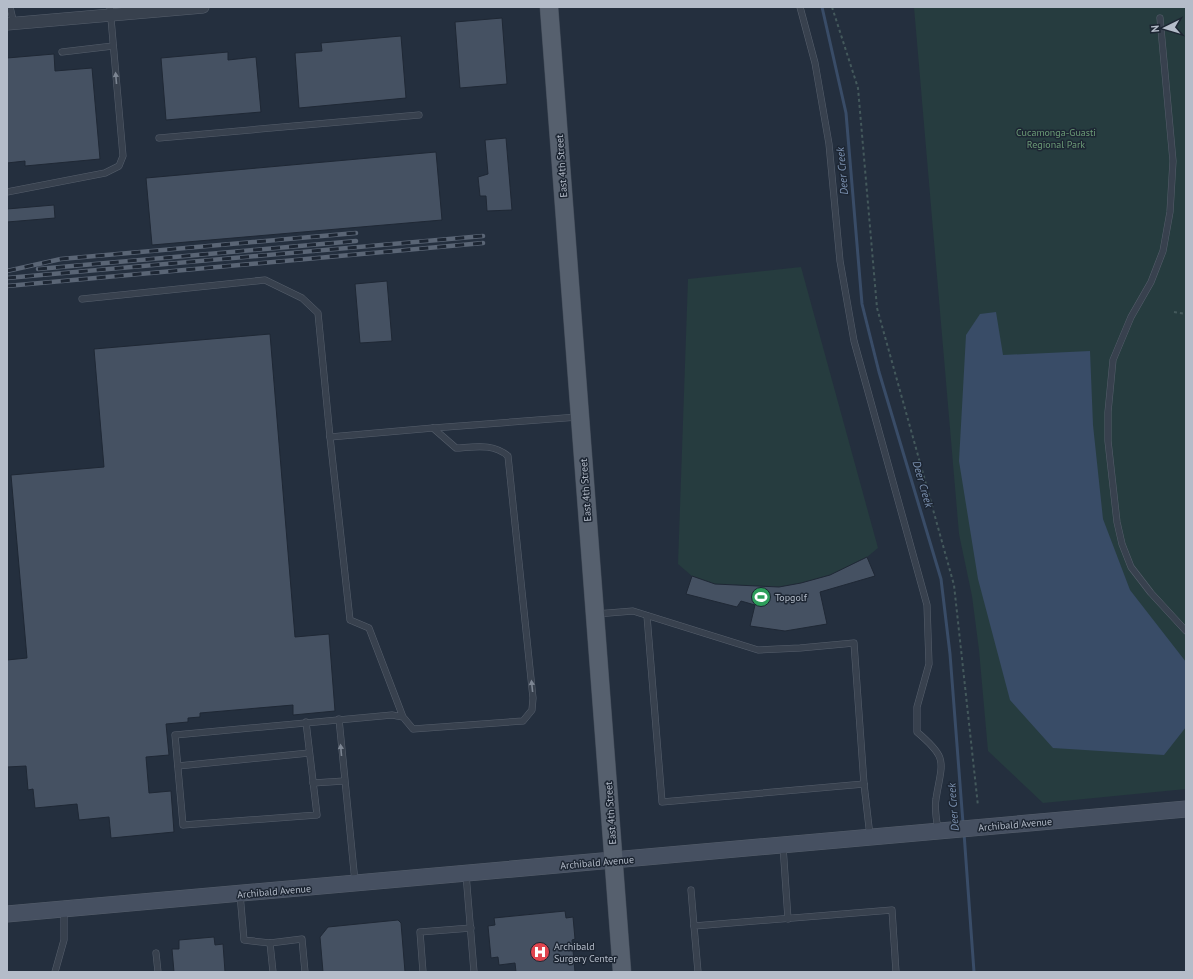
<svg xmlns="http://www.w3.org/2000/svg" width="1193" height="979" viewBox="0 0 1193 979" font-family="'PT Sans',sans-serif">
  <rect width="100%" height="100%" fill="#242f3e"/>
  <!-- green -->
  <g fill="#263c3f">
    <path d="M914,7H1186V789L1043,803L988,751L979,650L972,596L959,534Z"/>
    <path d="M801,267L878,548L867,557L830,575L801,583L779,587L715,584L692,576L678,564L688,279Z"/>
  </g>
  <!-- water -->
  <path fill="#394c67" d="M996,312L1003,355L1090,351L1093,425L1103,519L1130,590L1186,662V727L1164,755L1053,748L1010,700L978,579L959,461L966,335L980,314Z"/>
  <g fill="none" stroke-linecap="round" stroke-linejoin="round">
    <!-- stream -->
    <g stroke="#394c67" stroke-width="3">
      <path d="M822,7L846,113L862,304L879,372L941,579L950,654L963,823"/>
      <path d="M964,833L974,972"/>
    </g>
  </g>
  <!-- building -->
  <g fill="#455162" stroke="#1f2835">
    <path d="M502,18L507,84L460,88L455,22Z"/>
    <path d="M401,36L406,98L299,108L295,53L322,51L321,43Z"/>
    <path d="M228,52V60L256,57L261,112L166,120L161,58Z"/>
    <path d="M54,54L55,71L92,68L100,159L25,166V161L7,163V58Z"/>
    <path d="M506,138L512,210L487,211L486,196H480L478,177L488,174L485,140Z"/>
    <path d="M436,152L442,220L152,245L146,178Z"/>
    <path d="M54,205L55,218L7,222V209Z"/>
    <path d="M387,281L392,341L360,343L355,284Z"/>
    <path d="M270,334L295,637L329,634L335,711L293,715V705L200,713V717L188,718V722L166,724L169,755L146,757L149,793L171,791L174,832L111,838L109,817L79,820L77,804L35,808L33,789L28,790L26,766L7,767V660L27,658L11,475L104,467L94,349Z"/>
    <path d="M867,557L875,576L820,592L827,624L785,631L750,626L755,605L741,601L737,607L686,594L692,576L715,584L779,587L801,583L830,575Z"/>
    <path d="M565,911L566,918L573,917L575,939L572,940L575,972H516L515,963L499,965L498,957L491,958L488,926L495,925L494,918Z"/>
    <path d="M398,920L401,923L405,972H323L320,937L328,927Z"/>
    <path d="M214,937L215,945L223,944L225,972H174L172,949H179V940Z"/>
  </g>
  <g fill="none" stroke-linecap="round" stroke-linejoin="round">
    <defs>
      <g id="lane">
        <path d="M10,7L14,24"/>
        <path d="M800,7L815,63L829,144L840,261L854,341L927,605L929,664L917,707V732C949,759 942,761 936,799C934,809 937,821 938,831"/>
        <path d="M1160,18L1173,161L1170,212L1163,251L1151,282L1131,317L1113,360L1108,412V441L1117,522L1122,544L1131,567L1151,593L1186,631"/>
        <path d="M62,52L113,46"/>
        <path d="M159,138L419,115"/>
        <path d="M7,192L105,173L119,166L123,156L110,7"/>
        <path d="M82,299L265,280L302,298L318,313L330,437"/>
        <path d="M433,428L578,417"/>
        <path d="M596,614L633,611L758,650L800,648L854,643L864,784L870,836"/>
        <path d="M647,616L662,802L864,784"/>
        <path d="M339,719L355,882"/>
        <path d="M306,722L317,815L183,825L175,735L392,715L403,717L413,729L523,721L532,710L533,698L508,456C493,443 475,447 456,448L433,428L330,437L350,620L369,628L403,717"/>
        <path d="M178,766L309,753"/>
        <path d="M313,783L344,781"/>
        <path d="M783,846L788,919"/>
        <path d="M466,874L474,972"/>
        <path d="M691,890L694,926"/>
        <path d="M240,894L244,940L270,943L302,939L305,972"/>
        <path d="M270,943L273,972"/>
        <path d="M156,953L158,972"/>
        <path d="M55,972L64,940V911"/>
        <path d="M423,972L420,932L471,928"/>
        <path d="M698,972L694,926L892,910L896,972"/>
      </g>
      <path id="street" d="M7,24L203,7"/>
      <path id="secondary" d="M7,914L1186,809"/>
      <path id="primary" d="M549,7L622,972"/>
    </defs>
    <!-- lane casing -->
    <use href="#lane" stroke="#565f6c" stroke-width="7"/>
    <!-- street casing -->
    <use href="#street" stroke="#565f6c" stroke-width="13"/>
    <!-- secondary casing -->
    <use href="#secondary" stroke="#565f6c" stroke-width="17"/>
    <!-- primary casing -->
    <use href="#primary" stroke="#414a57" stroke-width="19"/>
    <!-- path -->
    <g stroke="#44595c" stroke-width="2" stroke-dasharray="3 3" stroke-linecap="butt">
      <path d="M832,7L858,88L877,308L954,585L978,806"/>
      <path d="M1174,312L1186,314"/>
    </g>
    <!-- lane -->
    <use href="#lane" stroke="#38414e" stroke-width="6"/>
    <!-- street -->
    <use href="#street" stroke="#38414e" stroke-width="12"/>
    <!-- secondary -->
    <use href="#secondary" stroke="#465061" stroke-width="16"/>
    <!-- primary -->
    <use href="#primary" stroke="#56606e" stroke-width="18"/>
    <defs>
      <g id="rail">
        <path d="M38,269L356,241"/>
        <path d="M7,271L61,259L356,233"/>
        <path d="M7,278L483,236"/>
        <path d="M7,286L483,243"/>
      </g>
    </defs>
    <!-- rail casing -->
    <use href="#rail" stroke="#5a6575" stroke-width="4.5"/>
    <!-- rail -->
    <use href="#rail" stroke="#1d2633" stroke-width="3" stroke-dasharray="9" stroke-linecap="butt"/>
  </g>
  <!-- one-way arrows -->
  <defs><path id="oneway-solid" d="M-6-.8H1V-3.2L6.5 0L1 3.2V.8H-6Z"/></defs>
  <g fill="#7c8592">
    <use href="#oneway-solid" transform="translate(116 78) rotate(-95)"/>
    <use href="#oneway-solid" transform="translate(532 686) rotate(-96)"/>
    <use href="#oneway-solid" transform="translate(341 750) rotate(-95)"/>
  </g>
  <!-- icons -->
  <defs>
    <symbol id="stadium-disc" viewBox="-11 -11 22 22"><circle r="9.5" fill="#2e9e5b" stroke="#1d2633"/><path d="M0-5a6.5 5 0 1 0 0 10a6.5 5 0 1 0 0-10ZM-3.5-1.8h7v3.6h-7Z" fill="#fff"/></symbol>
    <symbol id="hospital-disc" viewBox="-11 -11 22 22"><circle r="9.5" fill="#e0444e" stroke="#1d2633"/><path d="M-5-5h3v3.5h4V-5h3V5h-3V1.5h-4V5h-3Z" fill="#fff"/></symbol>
  </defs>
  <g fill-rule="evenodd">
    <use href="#stadium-disc" x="750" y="586" width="22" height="22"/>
    <use href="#hospital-disc" x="529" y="941" width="22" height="22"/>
  </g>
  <g text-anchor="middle" stroke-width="3" stroke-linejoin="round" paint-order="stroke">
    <!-- park labels -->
    <g font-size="10" fill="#6b9a76" stroke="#1d2633">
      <text x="1056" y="136">Cucamonga-Guasti<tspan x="1056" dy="12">Regional Park</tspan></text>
    </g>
    <!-- street labels -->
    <g font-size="10" fill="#b4bcc9" stroke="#1d2633">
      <text transform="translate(561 166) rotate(-94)" y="4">East 4th Street</text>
      <text transform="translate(585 490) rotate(-94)" y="4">East 4th Street</text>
      <text transform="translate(610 813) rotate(-94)" y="4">East 4th Street</text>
      <text transform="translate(1015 824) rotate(-5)" y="4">Archibald Avenue</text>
      <text transform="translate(597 862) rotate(-5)" y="4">Archibald Avenue</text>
      <text transform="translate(274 891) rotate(-5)" y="4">Archibald Avenue</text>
    </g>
    <!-- poi labels -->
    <g font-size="10" fill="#b4bcc9" stroke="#1d2633" text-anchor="start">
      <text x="775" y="601">Topgolf</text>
      <text x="554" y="950">Archibald<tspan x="554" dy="12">Surgery Center</tspan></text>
    </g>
    <!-- water labels -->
    <g font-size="11" font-style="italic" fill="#7c92b1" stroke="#1d2633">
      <text transform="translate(842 171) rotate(-95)" y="4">Deer Creek</text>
      <text transform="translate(923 484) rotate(74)" y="4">Deer Creek</text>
      <text transform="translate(953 807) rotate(-94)" y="4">Deer Creek</text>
    </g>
  </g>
  <!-- border -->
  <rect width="1193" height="979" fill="none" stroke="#b4bcc9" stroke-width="16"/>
  <!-- north arrow -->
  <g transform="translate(1165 28) rotate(265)" stroke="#1d2633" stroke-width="3" paint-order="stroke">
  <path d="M0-3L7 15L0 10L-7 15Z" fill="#b4bcc9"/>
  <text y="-6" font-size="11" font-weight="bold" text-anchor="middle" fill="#b4bcc9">N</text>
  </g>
</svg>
